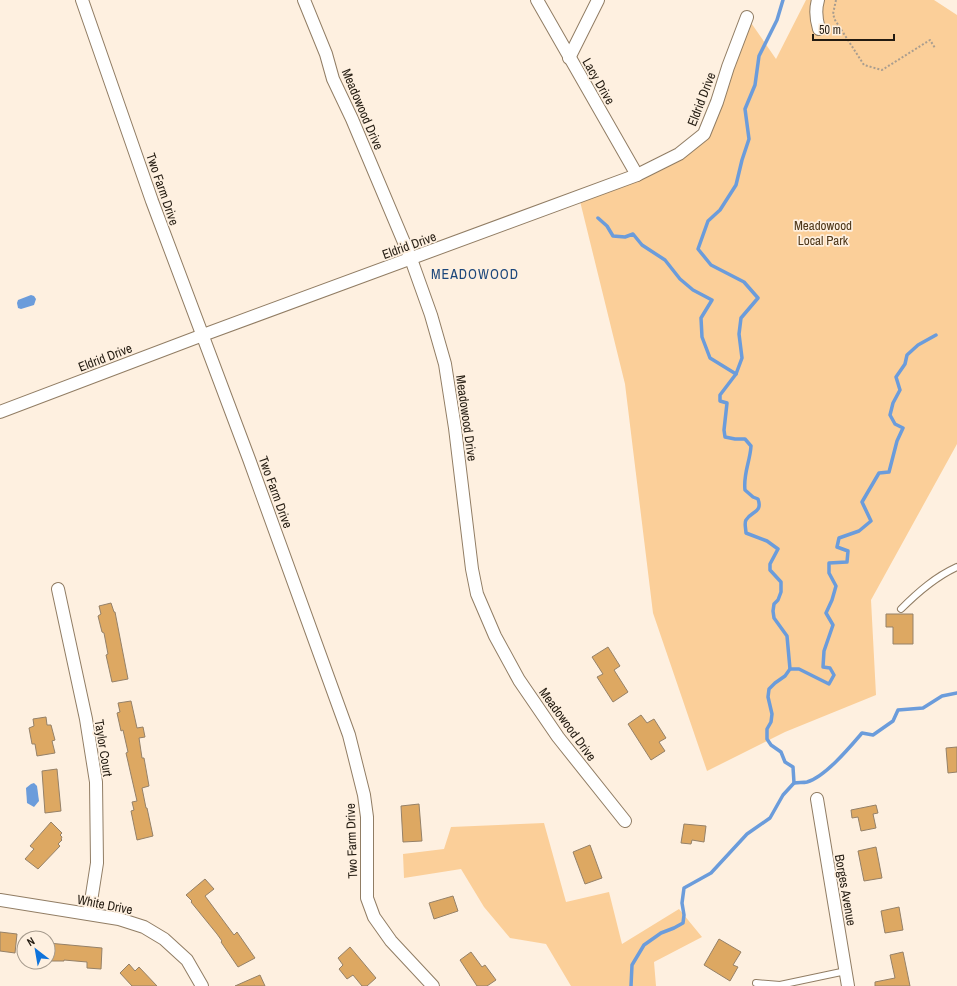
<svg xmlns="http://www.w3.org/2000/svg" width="957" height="986" viewBox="0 0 957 986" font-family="'Archivo Narrow',sans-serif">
  <rect width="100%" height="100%" fill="#fef0e0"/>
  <!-- green -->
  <g fill="#fbcf99">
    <path d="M806,0H934L957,15V444L871,600L876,695L785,732L707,771L653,613L625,384L579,197L637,175L704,134L747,17L776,59Z"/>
    <path d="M544,823L566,902L609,892L622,944L679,909L702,937L654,962L656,986H571L546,944L510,938L484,907L461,869L404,878L403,854L444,849L451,827Z"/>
  </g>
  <!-- water -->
  <g fill="#6b9cdb">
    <path d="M31,295L34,296L36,299L34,305L21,309L18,308L17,303L18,300Z"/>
    <path d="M34,783L37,786L39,801L34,807L27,803L26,788L31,784Z"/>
  </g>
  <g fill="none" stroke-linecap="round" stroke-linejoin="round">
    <!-- stream -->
    <g stroke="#6b9cdb" stroke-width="3.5">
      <path d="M598,218L607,226L613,236L625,237L633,234L642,245L665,260L680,279L693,290L712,300L701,318L702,337L710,358L736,374"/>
      <path d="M790,669H799L829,684L834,675L830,668L823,667L824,651L833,625L826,613L832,600L836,586L829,573V563L847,562L848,551L837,547L839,538L859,531L871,521L862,502L879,473L889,472L897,441L903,428L895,424L890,415L893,403L900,390L896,377L905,364L907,355L918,345L936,335"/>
      <path d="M794,783C798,782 803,783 807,782C825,777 850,747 862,733L873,735L893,721L898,710L923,708L942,696L957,693"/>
      <path d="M631,986L632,965L644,945L661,933L674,928L683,923L684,915L682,903L684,888L711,873L747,834L770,818L783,795L794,783L793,767L785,762L781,752L771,745L767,739V729L771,722L772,714L768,697L769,689L775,683L785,676L790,669L787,636L774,618L773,611L774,604L778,600L781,592V582L770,570V564L778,549L767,541L746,533C746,529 744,523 746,520C751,511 763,513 758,499L753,497L745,490C743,474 750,462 751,446L745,439H735L725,437L724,430L727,403L720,401V395L736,374L742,358L739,334L741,318L758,298L744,282L711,265L698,249L708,221L720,210L736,185L742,160L749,139L745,109L755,85L759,56L777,20L783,0"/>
    </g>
  </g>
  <!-- building -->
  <g fill="#dda862" stroke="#958168">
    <path d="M111,603L114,612H115L128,679L112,682L106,655L108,654L104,633L102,632L98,616L101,614L99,606Z"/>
    <path d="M886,614H913V644H893V627H886Z"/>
    <path d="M608,647L620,666L614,670L628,692L613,702L597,677L603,674L592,657Z"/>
    <path d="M131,701L137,728L143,727L145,737L139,738L142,758H144L149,786L142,788L146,808H147L153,836L137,840L131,811L134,810L132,802L137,801L126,753L128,752L123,730L121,731L117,713L120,712L118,703Z"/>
    <path d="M641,715L647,723L654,719L666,738L659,742L665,751L651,760L628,724Z"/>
    <path d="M46,717L47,725H51L55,740L52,741L55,753L37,756L35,744H32L29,728L34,726L33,719Z"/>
    <path d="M957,747V772L948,773L946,748Z"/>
    <path d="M57,769L61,811L45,813L42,771Z"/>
    <path d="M419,804L422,841L403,842L401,806Z"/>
    <path d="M876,805L878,813L873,814L876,828L861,831L858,817L852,818L851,810Z"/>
    <path d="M51,822L62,833L60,835L62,837L61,839L62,840L58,844L60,846L38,869L25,859L34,849L30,846Z"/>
    <path d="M684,824L706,826L704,842L692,840L691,844L681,843Z"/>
    <path d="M590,845L602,878L585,884L573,852Z"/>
    <path d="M876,847L882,878L864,881L858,851Z"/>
    <path d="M205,879L214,889L205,896L234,935L237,932L255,958L238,967L221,942L222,941L217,934L191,902L192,901L186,895Z"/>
    <path d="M453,896L458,911L434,919L429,903Z"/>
    <path d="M899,907L903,930L885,933L881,911Z"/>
    <path d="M0,932L17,934L15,953L0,951Z"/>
    <path d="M719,939L741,952L733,965L738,967L730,981L704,965Z"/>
    <path d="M48,943L102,948L101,969L87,968V962L64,960V961H48Z"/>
    <path d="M350,947L376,978L367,986H362L353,975L347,979L339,969L343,965L338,958Z"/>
    <path d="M471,952L482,967L485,965L496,980L487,986H477L460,960Z"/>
    <path d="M903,952L910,986H875V982L895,978L890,955Z"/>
    <path d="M129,964L135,971L139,967L157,986H132L120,973Z"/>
    <path d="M260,975L265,986H235Z"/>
  </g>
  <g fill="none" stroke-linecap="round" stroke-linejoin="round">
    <defs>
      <g id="lane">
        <path d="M901,609C918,592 935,577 957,567"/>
        <path d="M756,983L780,985L846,971"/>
      </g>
      <g id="street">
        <path d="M82,0L152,201L249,459L349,735L364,795L367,817V898L374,917L391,941L433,986"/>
        <path d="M304,0L326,54L333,79L352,119L411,259L431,315L445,364L455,428L472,569L477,594L495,636L519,680L558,737L625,821"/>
        <path d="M537,0L637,175"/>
        <path d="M818,0C815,10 816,19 819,29"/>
        <path d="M569,58L598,0"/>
        <path d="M0,412L203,335L637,175L679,154L704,134L717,102L728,67L747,17"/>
        <path d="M58,589L86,719L96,782L97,863L89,914"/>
        <path d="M817,799L848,986"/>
        <path d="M0,900L119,919L144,927L164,939L187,960L202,986"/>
      </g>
    </defs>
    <!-- lane casing -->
    <use href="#lane" stroke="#917d64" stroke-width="8"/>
    <!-- street casing -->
    <use href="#street" stroke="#917d64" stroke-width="14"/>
    <!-- path -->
    <path stroke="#a99d8f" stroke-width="2" stroke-dasharray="2 2" stroke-linecap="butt" d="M836,0L833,14L835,20L864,65L882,70L930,40L935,48"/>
    <!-- lane -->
    <use href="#lane" stroke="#fff" stroke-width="6"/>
    <!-- street -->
    <use href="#street" stroke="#fff" stroke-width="12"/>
  </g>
  <g text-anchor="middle" stroke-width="3.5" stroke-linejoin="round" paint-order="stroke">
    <!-- street labels -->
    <g font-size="13" fill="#231b11" stroke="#fef0e0">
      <text transform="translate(599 81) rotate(60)" y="5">Lacy Drive</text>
      <text transform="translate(701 99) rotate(-69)" y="5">Eldrid Drive</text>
      <text transform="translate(363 109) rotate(67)" y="5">Meadowood Drive</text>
      <text transform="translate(163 189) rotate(71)" y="5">Two Farm Drive</text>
      <text transform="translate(409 245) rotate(-20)" y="5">Eldrid Drive</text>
      <text transform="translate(105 357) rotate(-21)" y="5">Eldrid Drive</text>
      <text transform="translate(467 418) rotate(82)" y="5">Meadowood Drive</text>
      <text transform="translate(276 492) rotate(70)" y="5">Two Farm Drive</text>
      <text transform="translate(568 724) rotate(54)" y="5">Meadowood Drive</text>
      <text transform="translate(104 748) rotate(81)" y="5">Taylor Court</text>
      <text transform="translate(351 841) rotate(-92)" y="5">Two Farm Drive</text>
      <text transform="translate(846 890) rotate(80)" y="5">Borges Avenue</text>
      <text transform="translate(105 904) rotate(11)" y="5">White Drive</text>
    </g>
    <!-- park labels -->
    <g font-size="13" fill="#4e3719" stroke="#fef0e0">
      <text x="823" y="230">Meadowood<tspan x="823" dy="15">Local Park</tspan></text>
    </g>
    <!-- neighbourhood labels -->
    <g font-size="14" letter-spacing="1" fill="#1c477b" stroke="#fef0e0">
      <text x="475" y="279">MEADOWOOD</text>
    </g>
  </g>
  <!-- north arrow -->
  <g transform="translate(36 950) rotate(329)"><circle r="19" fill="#fef0e0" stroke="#a69b8d"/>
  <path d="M0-3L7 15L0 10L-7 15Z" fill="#0f73db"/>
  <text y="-6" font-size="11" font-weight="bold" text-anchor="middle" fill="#231b11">N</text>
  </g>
  <!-- scale -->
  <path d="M813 34v6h81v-6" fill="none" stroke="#231b11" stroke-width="2"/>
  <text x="819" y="34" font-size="12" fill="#231b11" stroke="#fef0e0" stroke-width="3" paint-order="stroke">50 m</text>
</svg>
